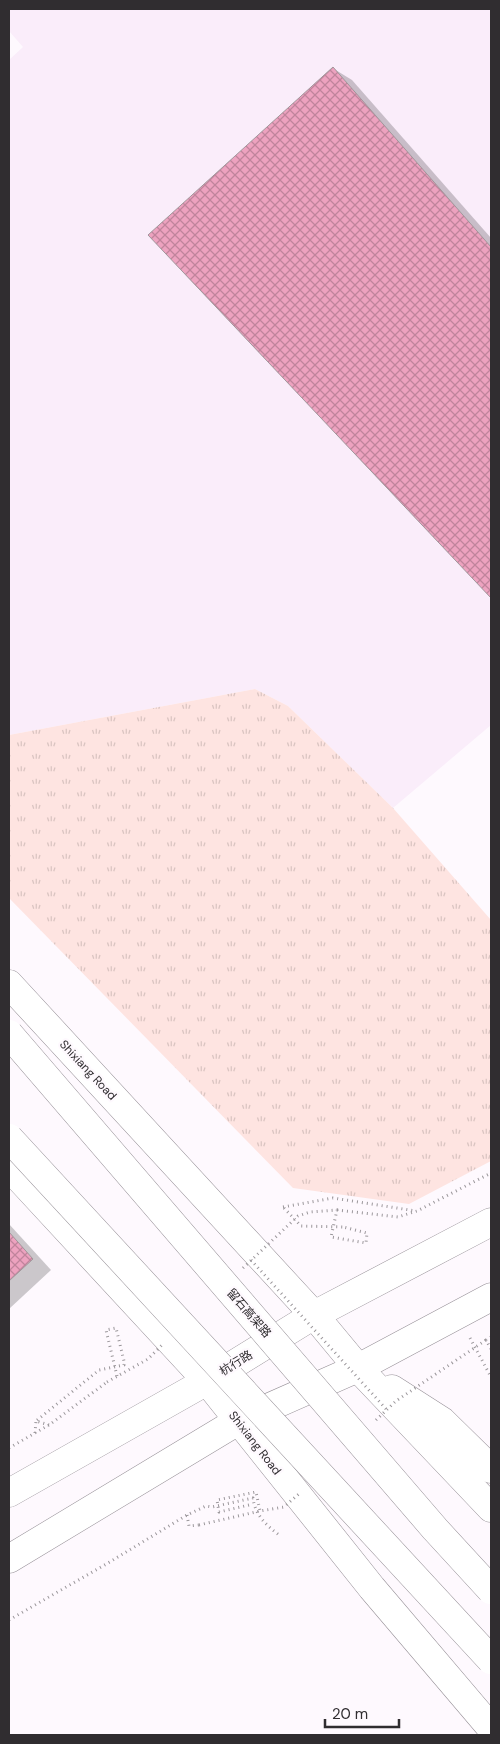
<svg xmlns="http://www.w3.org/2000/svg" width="500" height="1744" viewBox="0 0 500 1744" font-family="'DM Sans','Noto Sans SC',sans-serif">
  <defs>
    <pattern id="park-tufts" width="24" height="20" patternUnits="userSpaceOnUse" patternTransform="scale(1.25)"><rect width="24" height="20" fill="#fee4e1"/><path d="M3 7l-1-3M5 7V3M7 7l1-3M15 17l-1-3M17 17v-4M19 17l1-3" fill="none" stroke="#dac4c1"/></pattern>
    <pattern id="building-cross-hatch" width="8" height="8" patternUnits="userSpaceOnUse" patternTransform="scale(1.25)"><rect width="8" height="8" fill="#eda2bf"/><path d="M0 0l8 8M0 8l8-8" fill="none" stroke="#c0849c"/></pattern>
  </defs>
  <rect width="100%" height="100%" fill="#fef9fe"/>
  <!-- built -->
  <path fill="#faedfa" d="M9,9H491V725L393,808L288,706L255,689L9,735V60L23,47L9,31Z"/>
  <!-- park -->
  <path fill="url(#park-tufts)" d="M255,689L288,706L393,808L491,920V1161L409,1204L293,1188L9,898V735Z"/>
  <!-- shadow -->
  <g fill="#0003">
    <path d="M334,69L352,80L491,238V597L149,235Z"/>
    <path d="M9,1224L51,1270L9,1309Z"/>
  </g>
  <!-- building -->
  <g fill="url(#building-cross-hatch)" stroke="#a1979b">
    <path d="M333,67L491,247V598L148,235Z"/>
    <path d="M9,1232L33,1259L9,1281Z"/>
  </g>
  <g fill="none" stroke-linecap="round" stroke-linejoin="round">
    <defs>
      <g id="secondary">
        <path d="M9,1493L207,1381L314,1315L491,1222"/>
        <path d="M9,1559L238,1421L358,1368L491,1297"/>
      </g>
      <g id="primary">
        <path d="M9,984L314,1315L358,1368L491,1508"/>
        <path d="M9,1167L207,1381L372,1588L491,1728"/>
        <path d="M392,1389L442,1421L491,1469"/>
      </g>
    </defs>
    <!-- secondary casing -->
    <use href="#secondary" stroke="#969097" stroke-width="29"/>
    <!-- primary casing -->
    <use href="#primary" stroke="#969097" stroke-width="29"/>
    <!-- path -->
    <g stroke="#9b979b" stroke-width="3" stroke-dasharray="1 4" stroke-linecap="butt">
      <path d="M283,1207L333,1198L416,1211"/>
      <path d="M284,1208L301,1226L343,1227"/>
      <path d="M337,1210L398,1217L417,1211L491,1173"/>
      <path d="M491,1337L486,1340L491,1349"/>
      <path d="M470,1338L491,1377"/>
      <path d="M49,1425L36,1421L99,1370L124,1365V1361"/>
      <path d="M35,1433L36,1421"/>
      <path d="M9,1448L49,1425L107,1382"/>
      <path d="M187,1515L189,1526L199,1525"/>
      <path d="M9,1620L108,1563L187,1515L206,1506L212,1507L253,1498C255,1515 266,1525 279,1535"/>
    </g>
    <!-- secondary -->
    <use href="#secondary" stroke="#fff" stroke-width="28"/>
    <!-- primary -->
    <use href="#primary" stroke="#fff" stroke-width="28"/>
    <defs>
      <g id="highway-bridge">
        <path d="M9,1034L435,1529L491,1590"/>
        <path d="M9,1138L491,1660"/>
      </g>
    </defs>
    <!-- highway-bridge casing -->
    <use href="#highway-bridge" stroke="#969097" stroke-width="29" stroke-linecap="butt"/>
    <!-- path-bridge -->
    <g stroke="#9b979b" stroke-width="3" stroke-dasharray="1 4" stroke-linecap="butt">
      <path d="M251,1260L387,1410"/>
      <path d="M243,1268L298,1216L310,1212L337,1210L331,1237L366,1243L367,1233L343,1227"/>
      <path d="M117,1376L106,1330L116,1328L124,1361"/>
      <path d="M107,1382L148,1359L164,1343"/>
      <path d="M376,1420L396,1401L486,1340"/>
      <path d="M249,1505L219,1512L217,1500L256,1492L260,1511"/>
      <path d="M199,1525L260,1511L284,1507L301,1492"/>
    </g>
    <!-- highway-bridge -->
    <use href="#highway-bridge" stroke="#fff" stroke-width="28"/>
  </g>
  <g text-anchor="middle" stroke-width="4.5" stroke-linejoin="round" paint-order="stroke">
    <!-- street labels -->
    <g font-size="12" fill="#302d30" stroke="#fef9fe">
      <text transform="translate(88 1070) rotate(47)" y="4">Shixiang Road</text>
      <text transform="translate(249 1313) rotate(49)" y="4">留石高架路</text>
      <text transform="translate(236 1363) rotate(-32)" y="4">杭行路</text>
      <text transform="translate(255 1443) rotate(52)" y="4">Shixiang Road</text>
    </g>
  </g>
  <!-- border -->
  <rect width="500" height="1744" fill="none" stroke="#302d30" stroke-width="20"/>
  <!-- scale -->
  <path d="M325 1719v8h74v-8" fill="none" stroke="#302d30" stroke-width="2.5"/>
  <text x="332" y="1719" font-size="15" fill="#302d30" stroke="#fef9fe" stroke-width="4" paint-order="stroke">20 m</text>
</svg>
